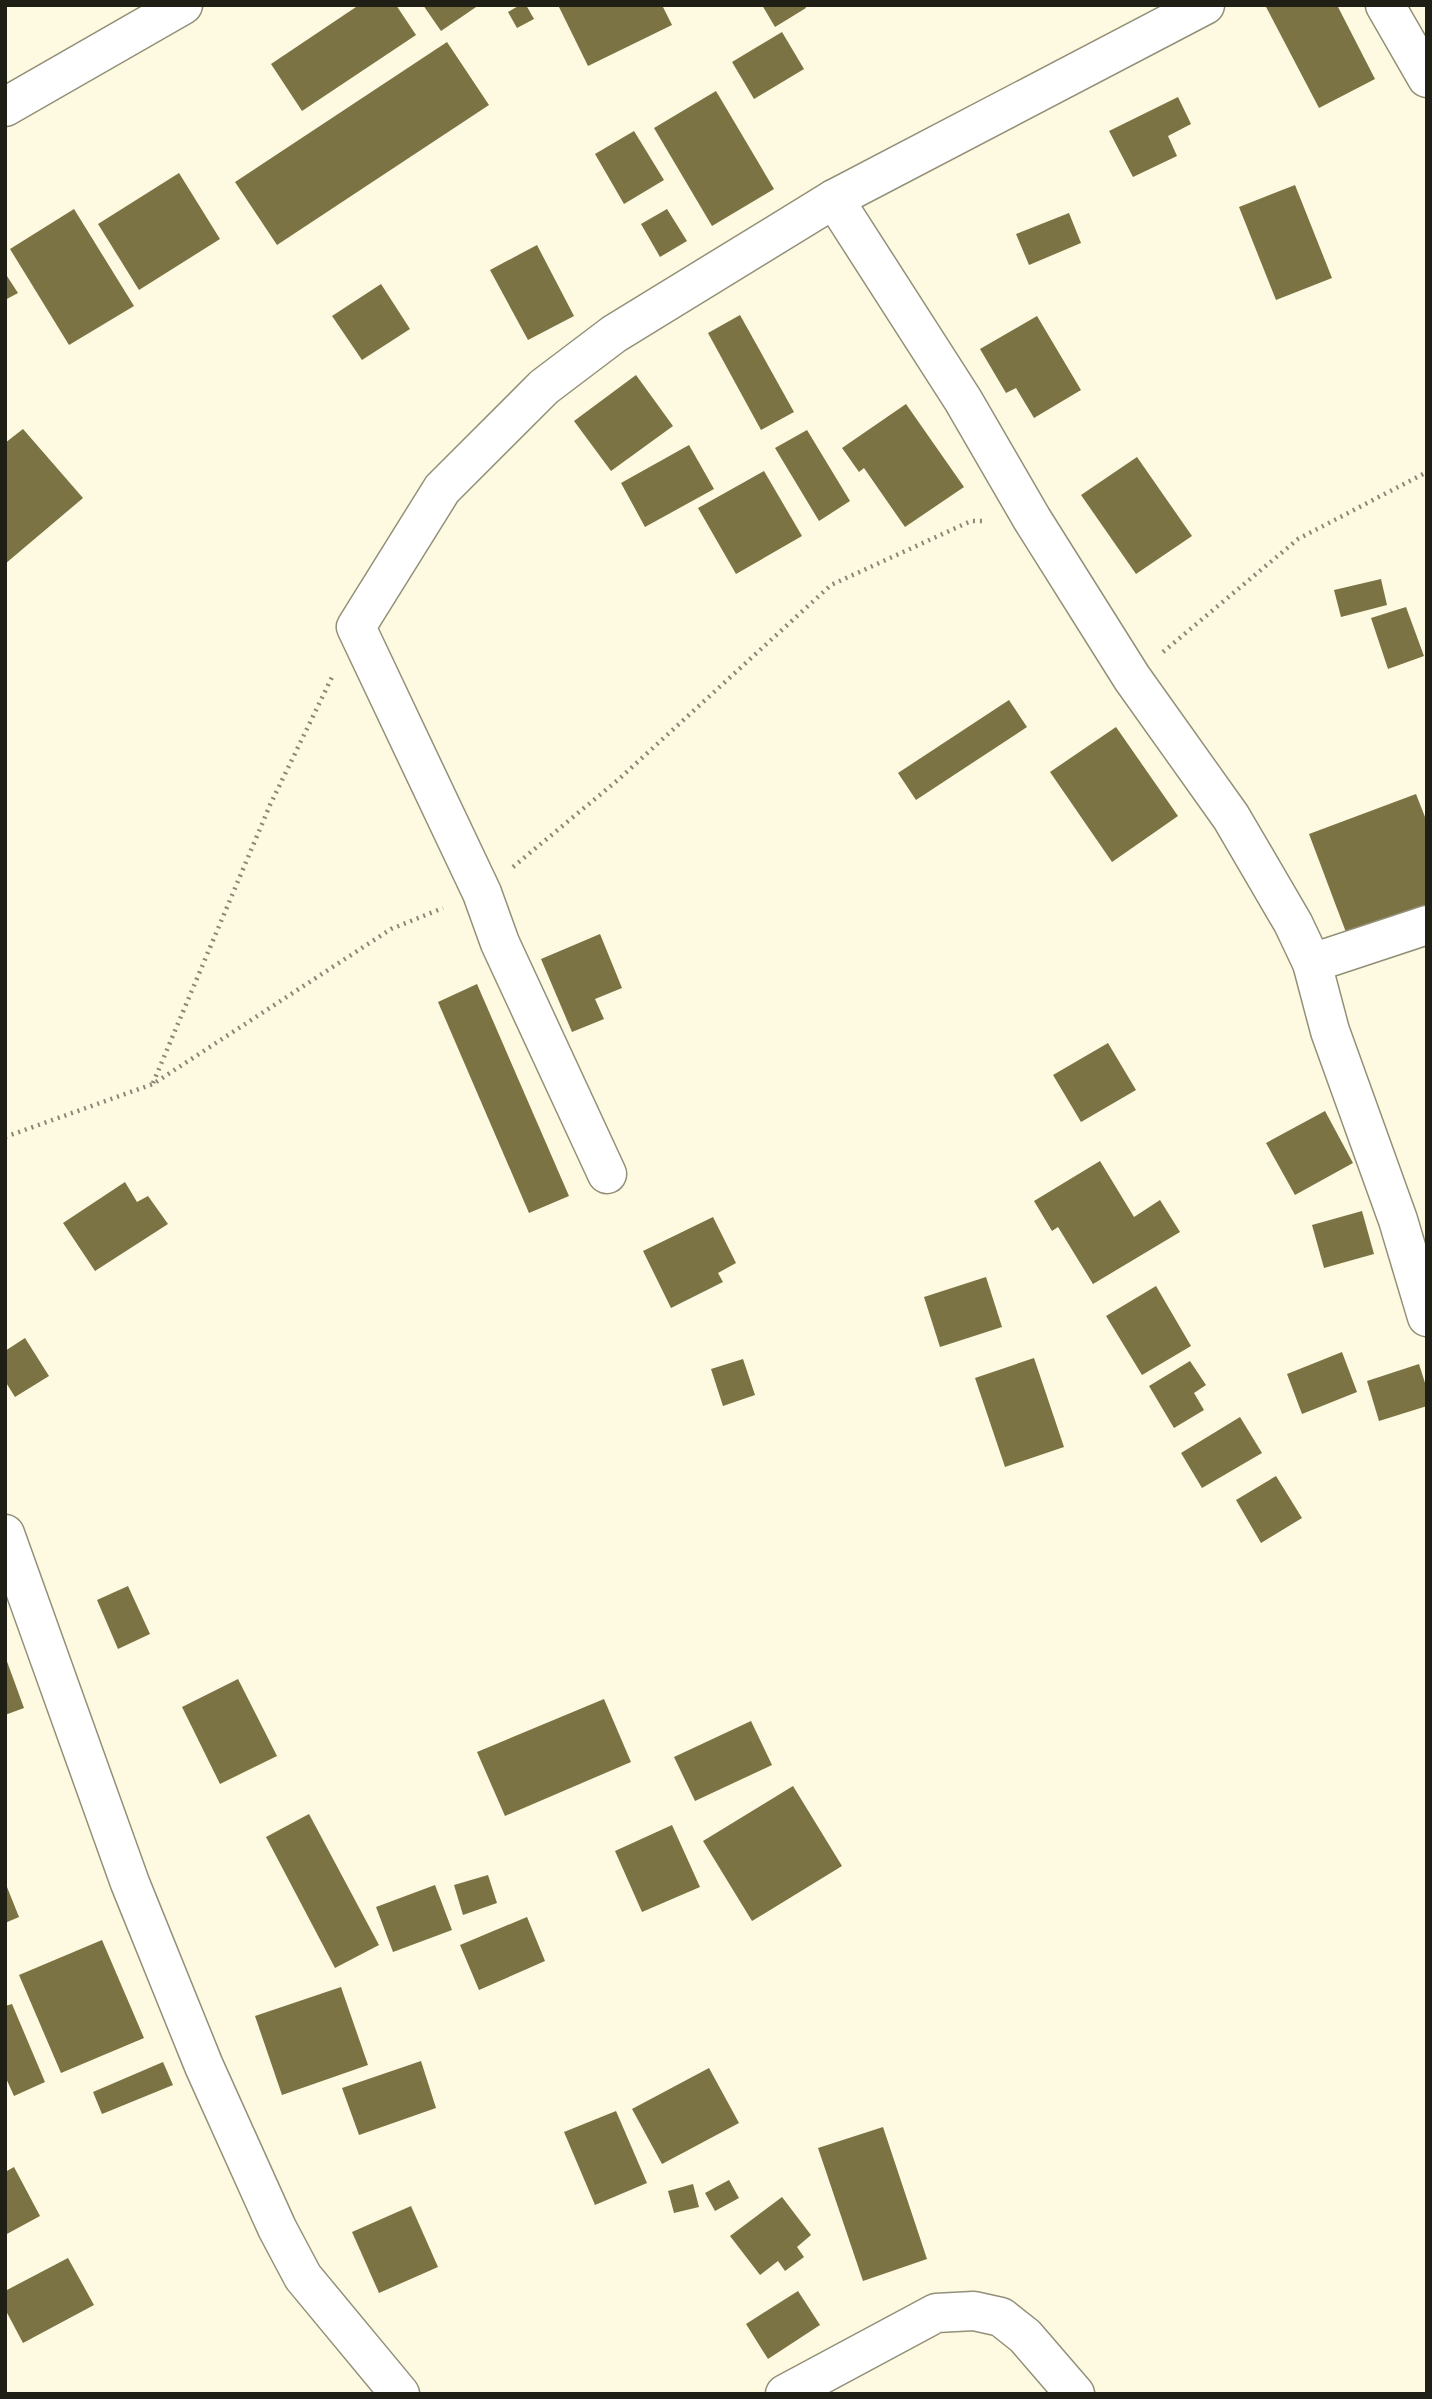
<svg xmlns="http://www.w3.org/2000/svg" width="1432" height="2399" viewBox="0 0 1432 2399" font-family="'Source Sans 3',sans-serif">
  <rect width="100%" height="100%" fill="#fefae1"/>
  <!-- building -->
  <g fill="#7b7344">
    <path d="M359,5H396L416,35L302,111L271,64Z"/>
    <path d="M423,5H479L441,31Z"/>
    <path d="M520,5H526L534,19L517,28L508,12Z"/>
    <path d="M558,5H662L672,25L588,66Z"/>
    <path d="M762,5H805L806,8L775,27Z"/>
    <path d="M1265,5H1337L1375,79L1319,108Z"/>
    <path d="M782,32L804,69L754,99L732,62Z"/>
    <path d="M447,42L489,105L277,245L235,182Z"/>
    <path d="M716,91L774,189L712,226L654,128Z"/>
    <path d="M1178,97L1191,124L1168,136L1177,156L1133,177L1109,131Z"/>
    <path d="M634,131L664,180L624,204L595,154Z"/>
    <path d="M179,173L220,239L139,290L98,224Z"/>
    <path d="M1295,185L1332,278L1276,300L1239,207Z"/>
    <path d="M74,209L134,306L69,345L10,249Z"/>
    <path d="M667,209L687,241L660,257L641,224Z"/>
    <path d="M1069,213L1081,243L1029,265L1016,234Z"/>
    <path d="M537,245L574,316L528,340L490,270Z"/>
    <path d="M5,273L18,293L5,300Z"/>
    <path d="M381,284L410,329L362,360L332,316Z"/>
    <path d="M740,315L794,412L761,430L708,333Z"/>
    <path d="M1037,316L1081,390L1034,418L1016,388L1006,393L980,349Z"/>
    <path d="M636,375L673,426L611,471L574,421Z"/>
    <path d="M906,404L964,487L905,527L864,468L859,472L842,448Z"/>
    <path d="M23,429L83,498L5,564V443Z"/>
    <path d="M807,430L850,501L819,521L775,448Z"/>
    <path d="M689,445L714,489L645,527L621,483Z"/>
    <path d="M1137,457L1192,536L1136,574L1081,495Z"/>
    <path d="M764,471L802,536L736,574L698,508Z"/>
    <path d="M1381,579L1387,605L1341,617L1334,590Z"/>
    <path d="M1406,607L1424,656L1388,669L1371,618Z"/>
    <path d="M1009,700L1027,727L916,800L898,773Z"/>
    <path d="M1116,727L1178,816L1112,862L1050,772Z"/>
    <path d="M1416,794L1427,822V905L1347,935L1309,834Z"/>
    <path d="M600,934L622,988L595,999L604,1019L572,1032L541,959Z"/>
    <path d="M477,984L569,1196L529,1213L438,1002Z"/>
    <path d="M1108,1043L1136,1090L1081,1122L1053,1075Z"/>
    <path d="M1325,1111L1353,1163L1295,1195L1266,1143Z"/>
    <path d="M1100,1161L1134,1217L1160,1200L1180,1232L1093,1284L1058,1227L1052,1231L1034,1201Z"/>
    <path d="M125,1182L137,1202L148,1196L168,1224L95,1271L63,1223Z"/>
    <path d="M1362,1211L1374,1254L1324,1268L1312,1225Z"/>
    <path d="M713,1217L736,1263L718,1273L723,1282L671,1308L643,1251Z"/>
    <path d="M986,1277L1002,1327L940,1347L924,1297Z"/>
    <path d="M1156,1286L1191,1346L1142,1375L1106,1316Z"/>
    <path d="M25,1338L49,1376L15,1397L5,1381V1351Z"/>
    <path d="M1342,1352L1357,1392L1302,1414L1287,1374Z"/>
    <path d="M1034,1358L1064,1447L1005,1467L975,1378Z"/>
    <path d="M743,1359L755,1395L723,1406L711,1369Z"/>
    <path d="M1190,1361L1206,1385L1194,1393L1204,1410L1174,1428L1149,1386Z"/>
    <path d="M1419,1364L1427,1389V1406L1379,1421L1367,1381Z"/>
    <path d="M1240,1417L1262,1453L1202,1488L1181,1453Z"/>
    <path d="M1276,1476L1302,1518L1261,1543L1236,1500Z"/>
    <path d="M128,1586L150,1634L118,1649L97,1600Z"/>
    <path d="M5,1656L24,1708L5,1715Z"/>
    <path d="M238,1679L277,1756L220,1784L182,1707Z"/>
    <path d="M604,1699L631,1762L505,1816L477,1752Z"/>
    <path d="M751,1721L772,1765L695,1801L674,1757Z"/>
    <path d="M793,1786L842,1866L752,1921L703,1841Z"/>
    <path d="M309,1814L379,1945L335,1968L266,1837Z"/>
    <path d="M672,1825L700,1887L642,1912L615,1851Z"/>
    <path d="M488,1875L497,1903L463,1915L454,1885Z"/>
    <path d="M5,1882L19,1917L5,1923Z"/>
    <path d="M435,1885L452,1930L393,1952L376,1907Z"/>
    <path d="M527,1917L545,1961L479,1990L460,1945Z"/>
    <path d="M102,1940L144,2038L61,2073L19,1975Z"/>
    <path d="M341,1987L368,2065L282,2095L255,2016Z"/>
    <path d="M12,2004L45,2082L14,2096L5,2076V2006Z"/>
    <path d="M421,2061L436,2108L359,2135L342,2088Z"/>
    <path d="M163,2062L173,2085L102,2114L93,2092Z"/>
    <path d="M709,2068L739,2123L662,2164L632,2109Z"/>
    <path d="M616,2111L647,2183L595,2205L564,2132Z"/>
    <path d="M883,2127L927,2259L863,2281L818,2148Z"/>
    <path d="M14,2167L40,2216L5,2235V2172Z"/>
    <path d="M729,2180L739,2198L715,2211L705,2193Z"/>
    <path d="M693,2184L699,2207L674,2213L668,2191Z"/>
    <path d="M782,2197L811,2235L797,2247L804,2257L785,2271L778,2261L760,2275L730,2236Z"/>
    <path d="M411,2206L438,2267L379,2293L352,2232Z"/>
    <path d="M68,2258L94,2305L23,2343L5,2309V2291Z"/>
    <path d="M798,2291L820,2325L768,2359L746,2324Z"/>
  </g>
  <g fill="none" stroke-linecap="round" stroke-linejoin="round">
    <defs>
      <g id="street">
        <path d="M1385,5L1427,78"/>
        <path d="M834,199L963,400L1032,519L1132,678L1231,817L1293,923L1312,963L1330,1031L1398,1220L1427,1317"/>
        <path d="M1312,963L1427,925"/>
        <path d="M607,1174L500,943L482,893L356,627L442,489L544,387L614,334L834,199L1205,5"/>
        <path d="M5,1534L130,1883L204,2066L277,2228L303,2277L400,2394"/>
        <path d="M785,2394L936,2313L974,2311L1001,2317L1025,2336L1075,2394"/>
      </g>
      <path id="highway" d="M5,107L183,5"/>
    </defs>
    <!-- street casing -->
    <use href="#street" stroke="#939079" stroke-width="41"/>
    <!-- highway casing -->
    <use href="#highway" stroke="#939079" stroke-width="41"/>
    <!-- path -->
    <g stroke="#8b8878" stroke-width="4.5" stroke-dasharray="2 5" stroke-linecap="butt">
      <path d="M1163,652L1298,539L1427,472"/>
      <path d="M513,867L619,779L831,585L971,521H985"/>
      <path d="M153,1083L270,805L333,675"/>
      <path d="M5,1137L153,1084L391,929L443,908"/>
    </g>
    <!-- street -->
    <use href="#street" stroke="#fff" stroke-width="38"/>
    <!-- highway -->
    <use href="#highway" stroke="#fff" stroke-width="38"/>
  </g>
  <!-- border -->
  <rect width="1432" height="2399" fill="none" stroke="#201f16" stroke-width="14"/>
</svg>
